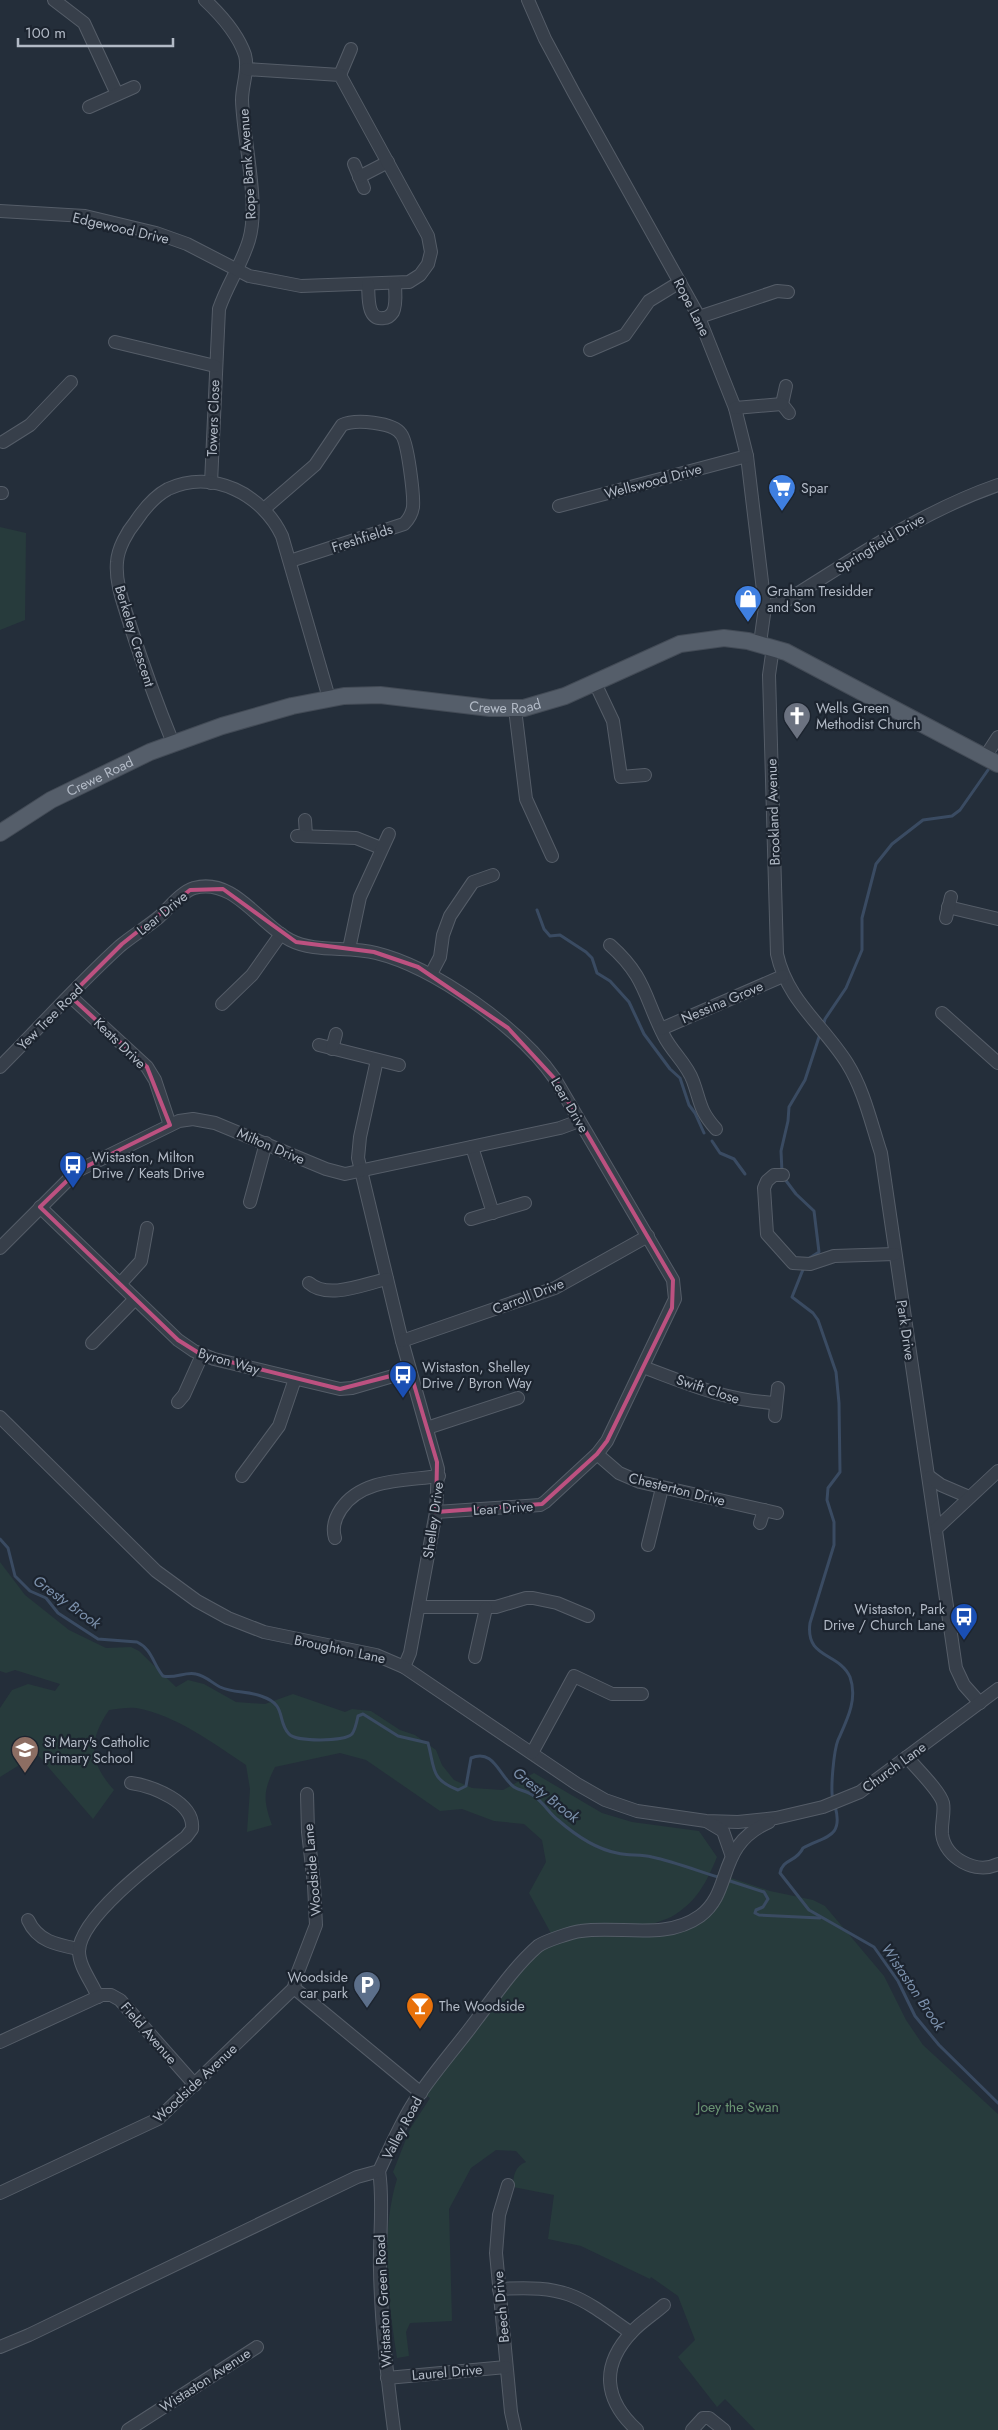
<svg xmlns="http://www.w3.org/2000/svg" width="998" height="2430" viewBox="0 0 998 2430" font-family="Jost,sans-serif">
  <rect width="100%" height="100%" fill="#242e3a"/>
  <!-- green -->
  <g fill="#273b3c">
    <path d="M0,527L26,533L25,620L0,630Z"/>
    <path d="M0,1562L25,1595L69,1630L106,1648L131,1647L139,1651L176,1687L188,1680L204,1684L236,1702L265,1704L293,1694L345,1712L352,1709L371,1711L400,1730L415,1735L436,1750L442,1765L454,1780L472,1788L503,1790L534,1773L602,1813L632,1822L699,1831L717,1857C706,1883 697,1902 671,1917C660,1922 649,1924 638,1930L700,1916L728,1877L770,1891L813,1900L825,1906L884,1976L906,2020L923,2045L998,2114V2430H755L725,2399L717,2407L678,2357L695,2340L678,2296L651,2277L650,2279L581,2246L548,2239L554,2195L513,2187C513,2176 515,2166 526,2162L516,2151L496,2150L471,2168L449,2209L452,2321L410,2323L406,2332L409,2356L397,2358C388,2300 380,2235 397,2179L393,2172L410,2129L430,2098L421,2093L502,1986L553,1937L529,1893L546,1862L542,1840L524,1824L494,1821L462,1809L440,1811L366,1760L340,1753L275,1767C263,1791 263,1800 272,1825L247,1832L250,1789L246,1765C213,1743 176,1715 136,1708C128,1707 118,1709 109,1710C88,1741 89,1762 114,1790L93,1819L37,1754L0,1777V1708L12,1690L28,1684L55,1691L60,1684L15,1670L6,1673L0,1671Z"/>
  </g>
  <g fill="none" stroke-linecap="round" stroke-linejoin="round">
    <!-- stream -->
    <g stroke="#3a4b62" stroke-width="3">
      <path d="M537,910L544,929L550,936L560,935L586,952L592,958L597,973L610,981L629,1002L644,1034L670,1069L680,1078L689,1105L695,1113L704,1133"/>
      <path d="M823,1026L825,1019L846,988L862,950V918L876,864L892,844L923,820L952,816L960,810L988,770"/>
      <path d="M712,1141L720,1153L734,1159L745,1174"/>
      <path d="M782,1172L781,1151L788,1121L789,1107L805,1080L820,1034"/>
      <path d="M784,1178L796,1194L814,1211L819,1252L808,1259"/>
      <path d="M804,1267L792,1297L813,1313L818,1320L836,1372L839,1403L840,1472L828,1488L827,1500L834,1522V1545L810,1623C805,1659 839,1652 850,1677C858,1699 847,1720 838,1740C834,1750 830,1789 833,1800"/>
      <path d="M0,1539L8,1548L15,1576L30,1591L46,1598L58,1613L98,1639L137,1642C152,1649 153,1664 163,1676C175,1679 186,1671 196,1674C206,1676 212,1683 220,1687C233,1693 248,1691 261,1696C288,1705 276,1720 289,1734C296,1742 344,1742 352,1734C355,1730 357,1721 358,1716L363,1714L398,1736L428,1743C435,1769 430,1779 458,1790L466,1786L471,1758C494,1748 499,1776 514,1787C520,1791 528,1791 534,1796C544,1803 549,1813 558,1820C574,1834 596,1849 617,1853C629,1856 640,1854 652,1857C675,1862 698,1871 721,1878"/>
      <path d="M835,1806C844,1838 825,1836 803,1848C796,1863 783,1858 780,1873L809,1910L874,1947L898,1981L915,2016L939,2045L998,2103"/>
      <path d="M727,1880L764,1892L768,1899L763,1907L756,1910L755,1913L759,1915L820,1918"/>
    </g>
    <defs>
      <g id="minor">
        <path d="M54,0L84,23L117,94"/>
        <path d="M205,0C221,15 238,34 245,55C249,70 242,85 242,100C243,139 260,204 249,240C242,264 227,285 219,309L211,483"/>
        <path d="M528,0L545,39L574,93L698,315L735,408L747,456L765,607L760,643"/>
        <path d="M340,75L351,49"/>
        <path d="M89,107L134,87"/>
        <path d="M354,164L364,188"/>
        <path d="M359,177L388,162"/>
        <path d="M0,211L85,216L156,233L187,244L249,276L301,286L409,282L420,275L428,264L431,252L428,236L340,75L246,69"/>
        <path d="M368,284C369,295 366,321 384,318C388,318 391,315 393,312C397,304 395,292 395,284"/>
        <path d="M699,317L777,291L788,292"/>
        <path d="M115,342L215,366"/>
        <path d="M590,350L625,335L649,301L680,282"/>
        <path d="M786,386L782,404L789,413"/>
        <path d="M735,408L782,404"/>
        <path d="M3,442L30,425L71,382"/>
        <path d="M0,493H2"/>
        <path d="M559,506L747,456"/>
        <path d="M264,509L315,465L342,425C355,419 393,422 401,434C408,442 414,496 413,507C412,513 409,519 404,524L290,561"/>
        <path d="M765,607L784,602C854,559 920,512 998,485"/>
        <path d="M773,647L769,675L777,954C787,1000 823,1025 847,1063C864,1090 871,1123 881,1153L956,1668L964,1685L980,1703"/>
        <path d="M595,683L613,721L621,777L645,775"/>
        <path d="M515,709L526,799L552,856"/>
        <path d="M173,743C157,704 143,665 130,625C124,605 115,583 117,562C118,548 127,532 136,521C144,509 155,496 168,489C213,468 263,495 282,536L329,698"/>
        <path d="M985,757L998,737"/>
        <path d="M305,820L306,835"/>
        <path d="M297,836L356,838L381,848"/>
        <path d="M948,907L998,919"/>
        <path d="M946,918L951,897"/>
        <path d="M610,945C646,977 644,997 664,1036C672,1052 687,1064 693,1081C701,1103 699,1110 716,1129"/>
        <path d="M349,949L360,897L389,834"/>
        <path d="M431,974L440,957L443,935L450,916L473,882L493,875"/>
        <path d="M70,996L147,1067L155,1080L170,1125"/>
        <path d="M222,1004L252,975L281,934"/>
        <path d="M942,1013L998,1063"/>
        <path d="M661,1029L783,976"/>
        <path d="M319,1045L399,1065"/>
        <path d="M332,1049L336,1034"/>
        <path d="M377,1060L360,1137L358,1158L402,1341L438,1469L436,1512L410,1653L404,1667"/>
        <path d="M0,1067C40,1027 78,984 120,946C132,936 147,927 159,917C169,908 181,892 194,888C234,877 259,924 290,940C315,953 348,946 376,953C434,967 521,1029 555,1079L673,1280L675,1299L607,1441L597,1454L545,1502L540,1505L436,1512"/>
        <path d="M472,1147L493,1213"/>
        <path d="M783,1175H774L767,1181L764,1188L767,1234L793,1263L810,1264L834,1256L895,1254"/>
        <path d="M250,1202L266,1143"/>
        <path d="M40,1207L178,1340L194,1351L214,1359L340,1389L352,1388L410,1371"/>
        <path d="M471,1219L525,1203"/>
        <path d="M0,1248L77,1171L179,1121L193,1119L215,1123L326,1169L345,1174L560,1128L579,1121"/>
        <path d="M309,1283C328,1300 364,1284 387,1279"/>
        <path d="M120,1284L141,1261L147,1228"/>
        <path d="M402,1341L555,1288L648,1236"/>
        <path d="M92,1343L135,1299"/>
        <path d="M643,1367C691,1385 724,1400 776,1403"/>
        <path d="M178,1402L184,1395L202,1355"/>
        <path d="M775,1416L778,1388"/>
        <path d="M0,1417L156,1571L197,1601L228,1618L264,1632L376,1655L404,1667L577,1784L605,1800L637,1811L706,1821L738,1822L776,1818L823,1807L860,1792L998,1689"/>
        <path d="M427,1428L518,1398"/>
        <path d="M597,1454L619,1473L640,1482L777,1513"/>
        <path d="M242,1476L279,1426L295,1379"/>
        <path d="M930,1477L941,1485L969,1497"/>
        <path d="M760,1523L764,1510"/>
        <path d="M937,1528L998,1471"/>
        <path d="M335,1538C332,1528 335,1518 341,1509C362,1478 405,1481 439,1476"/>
        <path d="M648,1545L662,1488"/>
        <path d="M419,1607H496L526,1598H533L557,1603L588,1616"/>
        <path d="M475,1657L486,1608"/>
        <path d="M532,1753L574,1676L612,1694H642"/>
        <path d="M907,1757C916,1768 940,1791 943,1803C945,1812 941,1824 942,1834C945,1858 976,1875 998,1864"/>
        <path d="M307,1794L308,1832L314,1885L316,1925L296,1977L294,1988L421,2093"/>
        <path d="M708,1822L723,1831L731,1854"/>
        <path d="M28,1920C38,1942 58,1945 79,1949"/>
        <path d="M98,1997C92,1982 79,1967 79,1951C80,1916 160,1857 186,1837L192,1829C195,1802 152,1786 131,1783"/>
        <path d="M0,2042L102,1995H111L120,2000L195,2085"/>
        <path d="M379,2171C384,2201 379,2239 380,2270C381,2324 387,2377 394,2430"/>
        <path d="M508,2185L499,2215L496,2253L511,2412L515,2430"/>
        <path d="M0,2193L158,2119L294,1988"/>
        <path d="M499,2289C567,2285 578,2295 631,2333"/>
        <path d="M0,2347L29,2335L357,2177L379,2171C389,2150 399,2127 411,2107C430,2076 456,2048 477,2019C496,1994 515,1966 538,1946C545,1941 572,1932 581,1931C620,1925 665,1941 700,1916C734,1891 715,1846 769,1822"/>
        <path d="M387,2378L506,2367"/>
        <path d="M128,2430L257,2347"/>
        <path d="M637,2430C604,2400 600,2366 632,2332C641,2322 654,2314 664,2305"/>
        <path d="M692,2430L703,2418H709L724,2430"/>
      </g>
      <g id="major">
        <path id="s1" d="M0,833L51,800L150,752L222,726L292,706L344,696L380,695L490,708H524L565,696L680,644L724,638L748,641L786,652L998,764"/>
      </g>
    </defs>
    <!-- minor casing -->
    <use href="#minor" stroke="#555d68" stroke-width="14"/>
    <!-- major casing -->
    <use href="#major" stroke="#434b56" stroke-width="18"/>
    <!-- minor -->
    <use href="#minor" stroke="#373f4a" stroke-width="12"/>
    <!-- major -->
    <use href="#major" stroke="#555e6a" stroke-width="16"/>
  </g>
  <!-- marked area -->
  <path fill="none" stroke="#bc5180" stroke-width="4" stroke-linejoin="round" d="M223,889L296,942L374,952L418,967L508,1028L555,1079L673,1280L672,1308L607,1441L597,1454L542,1504L436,1512L437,1462L410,1371L340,1389L202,1355L178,1340L40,1207L77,1171L170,1125L147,1067L70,996L122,944L190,890Z"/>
  <!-- icons -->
  <defs>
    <symbol id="supermarket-pin" viewBox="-11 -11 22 30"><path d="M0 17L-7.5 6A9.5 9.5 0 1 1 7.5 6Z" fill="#3f7fe0" stroke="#1c242f"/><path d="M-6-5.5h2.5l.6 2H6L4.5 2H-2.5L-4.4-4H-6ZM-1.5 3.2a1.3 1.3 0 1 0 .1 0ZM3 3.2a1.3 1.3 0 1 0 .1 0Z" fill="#fff"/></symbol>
    <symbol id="shop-pin" viewBox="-11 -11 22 30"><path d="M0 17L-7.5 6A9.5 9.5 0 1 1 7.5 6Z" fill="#3f7fe0" stroke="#1c242f"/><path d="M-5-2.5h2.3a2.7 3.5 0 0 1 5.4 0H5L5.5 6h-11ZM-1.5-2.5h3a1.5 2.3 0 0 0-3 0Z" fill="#fff"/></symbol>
    <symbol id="church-pin" viewBox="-11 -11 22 30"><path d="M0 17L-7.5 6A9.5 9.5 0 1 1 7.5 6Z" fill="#6b7280" stroke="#1c242f"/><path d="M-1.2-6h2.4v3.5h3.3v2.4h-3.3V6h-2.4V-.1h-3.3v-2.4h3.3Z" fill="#fff"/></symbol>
    <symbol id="bus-pin" viewBox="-11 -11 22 30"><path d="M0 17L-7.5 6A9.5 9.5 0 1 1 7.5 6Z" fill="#1a4fb4" stroke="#1c242f"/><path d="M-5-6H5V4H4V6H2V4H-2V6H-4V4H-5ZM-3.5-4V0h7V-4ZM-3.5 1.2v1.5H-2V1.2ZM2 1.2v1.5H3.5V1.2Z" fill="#fff"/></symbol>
    <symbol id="school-pin" viewBox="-11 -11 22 30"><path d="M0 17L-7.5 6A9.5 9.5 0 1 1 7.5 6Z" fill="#8d6e63" stroke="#1c242f"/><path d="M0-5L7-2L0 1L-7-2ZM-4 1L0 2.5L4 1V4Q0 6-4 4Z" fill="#fff"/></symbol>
    <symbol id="parking-pin" viewBox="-11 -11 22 30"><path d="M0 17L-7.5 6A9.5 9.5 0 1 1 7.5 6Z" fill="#5c6f8a" stroke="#1c242f"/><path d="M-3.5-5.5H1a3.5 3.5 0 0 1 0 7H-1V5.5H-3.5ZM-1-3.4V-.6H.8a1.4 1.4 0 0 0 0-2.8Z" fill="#fff"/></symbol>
    <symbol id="bar-pin" viewBox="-11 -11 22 30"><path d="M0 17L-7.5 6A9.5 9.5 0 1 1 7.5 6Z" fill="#e8710a" stroke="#1c242f"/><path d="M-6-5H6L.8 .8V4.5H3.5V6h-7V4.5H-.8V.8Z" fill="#fff"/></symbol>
  </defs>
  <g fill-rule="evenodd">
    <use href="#supermarket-pin" x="766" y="472" width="32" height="43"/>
    <use href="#shop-pin" x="732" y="583" width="32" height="43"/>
    <use href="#church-pin" x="781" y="700" width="32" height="43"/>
    <use href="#bus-pin" x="57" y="1149" width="32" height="43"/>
    <use href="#bus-pin" x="387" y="1359" width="32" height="43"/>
    <use href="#bus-pin" x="948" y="1601" width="32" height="43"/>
    <use href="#school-pin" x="9" y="1734" width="32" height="43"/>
    <use href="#parking-pin" x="351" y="1969" width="32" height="43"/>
    <use href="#bar-pin" x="404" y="1990" width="32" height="43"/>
  </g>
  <g text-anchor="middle" stroke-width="4.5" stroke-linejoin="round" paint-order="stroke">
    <!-- street labels -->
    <g font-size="14" fill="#b2bac6" stroke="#1c242f">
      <text transform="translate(247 164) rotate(-94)" y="5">Rope Bank Avenue</text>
      <text transform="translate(121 228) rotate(13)" y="5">Edgewood Drive</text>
      <text transform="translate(692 307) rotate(63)" y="5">Rope Lane</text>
      <text transform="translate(213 418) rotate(-88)" y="5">Towers Close</text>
      <text transform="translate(653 481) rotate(-15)" y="5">Wellswood Drive</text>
      <text transform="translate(362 538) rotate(-18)" y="5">Freshfields</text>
      <text transform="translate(880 543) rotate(-31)" y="5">Springfield Drive</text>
      <text transform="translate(135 636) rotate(73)" y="5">Berkeley Crescent</text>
      <text dy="5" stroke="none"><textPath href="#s1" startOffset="535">Crewe Road</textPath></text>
      <text dy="5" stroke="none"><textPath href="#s1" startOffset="115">Crewe Road</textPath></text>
      <text transform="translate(773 812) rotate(-92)" y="5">Brookland Avenue</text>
      <text transform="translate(162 913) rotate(-39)" y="5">Lear Drive</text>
      <text transform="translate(722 1002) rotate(-23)" y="5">Nessina Grove</text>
      <text transform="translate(50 1017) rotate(-45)" y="5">Yew Tree Road</text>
      <text transform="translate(120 1043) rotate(44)" y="5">Keats Drive</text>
      <text transform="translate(570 1105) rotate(60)" y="5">Lear Drive</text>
      <text transform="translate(271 1146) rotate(23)" y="5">Milton Drive</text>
      <text transform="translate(528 1296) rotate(-21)" y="5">Carroll Drive</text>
      <text transform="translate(906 1330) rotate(82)" y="5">Park Drive</text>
      <text transform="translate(229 1361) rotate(16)" y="5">Byron Way</text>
      <text transform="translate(708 1389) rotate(18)" y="5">Swift Close</text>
      <text transform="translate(677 1489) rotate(14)" y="5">Chesterton Drive</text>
      <text transform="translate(503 1508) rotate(-4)" y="5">Lear Drive</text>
      <text transform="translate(433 1520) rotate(-82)" y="5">Shelley Drive</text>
      <text transform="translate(340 1649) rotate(12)" y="5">Broughton Lane</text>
      <text transform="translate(894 1767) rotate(-36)" y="5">Church Lane</text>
      <text transform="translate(312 1870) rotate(-95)" y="5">Woodside Lane</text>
      <text transform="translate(149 2033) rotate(49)" y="5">Field Avenue</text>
      <text transform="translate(195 2083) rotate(-43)" y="5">Woodside Avenue</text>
      <text transform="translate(402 2128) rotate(-62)" y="5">Valley Road</text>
      <text transform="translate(383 2301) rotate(-93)" y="5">Wistaston Green Road</text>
      <text transform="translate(501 2307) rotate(-95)" y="5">Beech Drive</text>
      <text transform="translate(447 2372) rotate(-5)" y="5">Laurel Drive</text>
      <text transform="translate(205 2380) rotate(-33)" y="5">Wistaston Avenue</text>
    </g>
    <!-- poi labels -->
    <g font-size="14" fill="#b2bac6" stroke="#1c242f" text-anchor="start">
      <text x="801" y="493">Spar</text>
      <text x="767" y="596">Graham Tresidder<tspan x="767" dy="16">and Son</tspan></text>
      <text x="816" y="713">Wells Green<tspan x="816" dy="16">Methodist Church</tspan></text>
      <text x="92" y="1162">Wistaston, Milton<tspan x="92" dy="16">Drive / Keats Drive</tspan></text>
      <text x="422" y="1372">Wistaston, Shelley<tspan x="422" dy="16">Drive / Byron Way</tspan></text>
      <text x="945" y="1614" text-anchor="end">Wistaston, Park<tspan x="945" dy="16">Drive / Church Lane</tspan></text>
      <text x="44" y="1747">St Mary's Catholic<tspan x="44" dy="16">Primary School</tspan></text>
      <text x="348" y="1982" text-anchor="end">Woodside<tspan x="348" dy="16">car park</tspan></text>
      <text x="439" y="2011">The Woodside</text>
    </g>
    <!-- park labels -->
    <g font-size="14" fill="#6b9674" stroke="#1c242f">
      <text x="738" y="2112">Joey the Swan</text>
    </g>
    <!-- water labels -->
    <g font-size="15" font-style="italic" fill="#7c91ac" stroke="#1c242f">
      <text transform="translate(67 1602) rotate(36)" y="5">Gresty Brook</text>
      <text transform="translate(546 1795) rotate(38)" y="5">Gresty Brook</text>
      <text transform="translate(913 1987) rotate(56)" y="5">Wistaston Brook</text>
    </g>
  </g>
  <!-- scale -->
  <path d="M18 38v8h155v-8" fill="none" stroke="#b2bac6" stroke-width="2.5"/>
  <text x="25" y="38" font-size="15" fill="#b2bac6" stroke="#1c242f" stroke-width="4" paint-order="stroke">100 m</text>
</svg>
